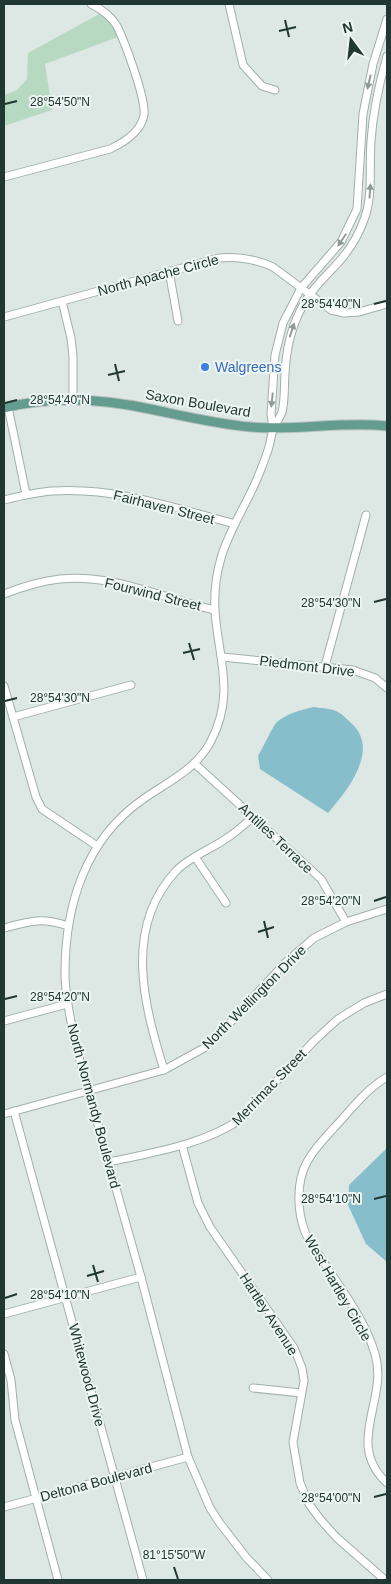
<svg xmlns="http://www.w3.org/2000/svg" width="391" height="1584" viewBox="0 0 391 1584" font-family="Helvetica,sans-serif">
  <rect width="100%" height="100%" fill="#dde8e4"/>
  <!-- green -->
  <path fill="#b7d9c1" d="M101,13L114,27L118,37L45,64L52,110L4,126V95L17,90L27,79L28,53Z"/>
  <!-- water -->
  <g fill="#87becc">
    <path d="M313,707C320,708 329,708 336,711C341,713 347,719 351,723C381,749 347,791 328,813L260,769L258,756C263,748 272,728 276,723C285,714 301,710 313,707Z"/>
    <path d="M387,1148V1262L366,1244L348,1205L349,1185Z"/>
  </g>
  <g fill="none" stroke-linecap="round" stroke-linejoin="round">
    <defs>
      <g id="minor">
        <path d="M229,4L243,65L262,86L275,90"/>
        <path d="M4,177L110,149C125,142 141,132 144,115C146,98 125,43 117,26C111,16 101,9 91,4"/>
        <path d="M169,271L178,321"/>
        <path d="M62,301L71,338L73,356V400"/>
        <path d="M4,317L219,258C239,256 255,259 273,267L331,310L344,313L359,312L387,304"/>
        <path d="M8,407L26,494"/>
        <path d="M273,428L271,414L275,355L283,323L301,288L341,242L357,209L363,114L373,64L387,19"/>
        <path d="M4,500C20,496 36,492 53,491C116,487 175,508 235,524"/>
        <path d="M4,594C22,587 41,581 60,579C112,573 164,599 215,610"/>
        <path d="M222,657L353,670L375,678L387,688"/>
        <path d="M325,666L366,515"/>
        <path d="M4,686L36,797L42,809L97,846"/>
        <path d="M13,717L131,685"/>
        <path d="M195,764L321,879L346,922"/>
        <path d="M195,857L226,903"/>
        <path d="M4,928C30,921 41,917 68,926"/>
        <path d="M4,1021L67,1004"/>
        <path d="M164,1070C144,1005 123,928 176,871C188,858 209,850 224,840C234,834 244,825 253,817"/>
        <path d="M387,1077C365,1090 350,1111 333,1129C323,1140 314,1149 307,1162C296,1182 297,1211 305,1232C309,1241 316,1250 321,1258C340,1288 365,1319 375,1354C389,1400 344,1443 387,1483"/>
        <path d="M14,1111L143,1580"/>
        <path d="M4,1114L164,1070L204,1048L227,1026L285,963L314,938L346,922L387,909"/>
        <path d="M182,1145L198,1203L210,1227L294,1348L302,1368L304,1381L293,1442L300,1483L309,1504L320,1519L336,1537L385,1580"/>
        <path d="M109,1162C154,1152 203,1145 241,1119L314,1041L338,1019L364,1003L387,994"/>
        <path d="M4,1314L141,1277"/>
        <path d="M4,1354L11,1380L15,1420L58,1580"/>
        <path d="M253,1388L301,1393"/>
        <path d="M4,1507L188,1457"/>
        <path d="M268,1580L246,1557L219,1522L210,1508L188,1457L141,1277L75,1043C71,1020 65,997 65,973C65,906 85,840 142,800C167,782 196,770 211,741C235,695 219,660 215,612C214,595 216,575 221,558C229,530 246,505 257,479C262,467 267,455 270,443C271,437 272,432 274,427C276,422 280,418 282,412C285,401 284,386 285,374C286,352 290,331 300,311C309,292 323,279 337,264C349,251 359,235 365,217C373,193 369,167 371,141C373,112 379,84 387,56"/>
      </g>
      <path id="major" d="M4,408C51,396 103,399 150,409C184,416 217,424 251,427C297,431 342,421 387,426"/>
    </defs>
    <!-- minor casing -->
    <use href="#minor" stroke="#a1afab" stroke-width="9"/>
    <!-- major casing -->
    <use href="#major" stroke="#bcc3c2" stroke-width="11"/>
    <!-- minor -->
    <use href="#minor" stroke="#fff" stroke-width="7"/>
    <!-- major -->
    <use href="#major" stroke="#649c90" stroke-width="9"/>
  </g>
  <!-- one-way arrows -->
  <defs><path id="oneway-solid" d="M-6-.8H1V-3.2L6.5 0L1 3.2V.8H-6Z" transform="scale(1.25)"/></defs>
  <g fill="#909b98">
    <use href="#oneway-solid" transform="translate(369 82) rotate(103)"/>
    <use href="#oneway-solid" transform="translate(370 191) rotate(-86)"/>
    <use href="#oneway-solid" transform="translate(342 240) rotate(124)"/>
    <use href="#oneway-solid" transform="translate(292 330) rotate(-72)"/>
    <use href="#oneway-solid" transform="translate(272 400) rotate(96)"/>
  </g>
  <!-- ticks -->
  <path fill="none" stroke="#203732" stroke-width="2" d="M285,20L289,37M279,31L296,27M5,104L17,101M374,304L386,301M115,364L119,381M108,375L125,371M5,403L17,400M374,602L386,599M189,643L194,660M183,653L200,649M5,701L17,698M374,901L386,897M264,921L268,938M258,932L274,927M5,999L17,996M374,1199L386,1196M93,1265L98,1282M87,1276L104,1271M5,1298L17,1294M374,1497L386,1494M174,1567L178,1579"/>
  <!-- markers -->
  <circle fill="#3f7fe0" stroke="#edf5f2" stroke-width="2" cx="205" cy="367" r="5"/>
  <g text-anchor="middle" stroke-width="4" stroke-linejoin="round" paint-order="stroke">
    <!-- street labels -->
    <g font-size="14" fill="#203732" stroke="#edf5f2">
      <text transform="translate(158 275) rotate(-15)" y="5">North Apache Circle</text>
      <text transform="translate(198 403) rotate(10)" y="5">Saxon Boulevard</text>
      <text transform="translate(164 507) rotate(14)" y="5">Fairhaven Street</text>
      <text transform="translate(153 594) rotate(14)" y="5">Fourwind Street</text>
      <text transform="translate(307 666) rotate(7)" y="5">Piedmont Drive</text>
      <text transform="translate(276 838) rotate(43)" y="5">Antilles Terrace</text>
      <text transform="translate(254 997) rotate(-45)" y="5">North Wellington Drive</text>
      <text transform="translate(269 1087) rotate(-46)" y="5">Merrimac Street</text>
      <text transform="translate(94 1106) rotate(75)" y="5">North Normandy Boulevard</text>
      <text transform="translate(338 1288) rotate(60)" y="5">West Hartley Circle</text>
      <text transform="translate(269 1314) rotate(57)" y="5">Hartley Avenue</text>
      <text transform="translate(87 1375) rotate(75)" y="5">Whitewood Drive</text>
      <text transform="translate(96 1482) rotate(-15)" y="5">Deltona Boulevard</text>
    </g>
    <!-- shop labels -->
    <g font-size="14" fill="#366cbe" stroke="#edf5f2" text-anchor="start">
      <text x="215" y="372">Walgreens</text>
    </g>
  </g>
  <g font-size="12" text-anchor="middle" fill="#203732" stroke="#edf5f2" stroke-width="4" stroke-linejoin="round" paint-order="stroke">
    <text x="60" y="106">28°54'50"N</text>
    <text x="331" y="308">28°54'40"N</text>
    <text x="60" y="404">28°54'40"N</text>
    <text x="331" y="607">28°54'30"N</text>
    <text x="60" y="702">28°54'30"N</text>
    <text x="331" y="905">28°54'20"N</text>
    <text x="60" y="1001">28°54'20"N</text>
    <text x="331" y="1203">28°54'10"N</text>
    <text x="60" y="1299">28°54'10"N</text>
    <text x="331" y="1502">28°54'00"N</text>
    <text x="174" y="1559">81°15'50"W</text>
  </g>
  <!-- border -->
  <rect width="391" height="1584" fill="none" stroke="#203732" stroke-width="10"/>
  <!-- north arrow -->
  <g transform="translate(351 40) rotate(345)" stroke="#edf5f2" stroke-width="4" paint-order="stroke">
  <path d="M0-4L9 19L0 12L-9 19Z" fill="#203732"/>
  <text y="-8" font-size="14" font-weight="bold" text-anchor="middle" fill="#203732">N</text>
  </g>
</svg>
